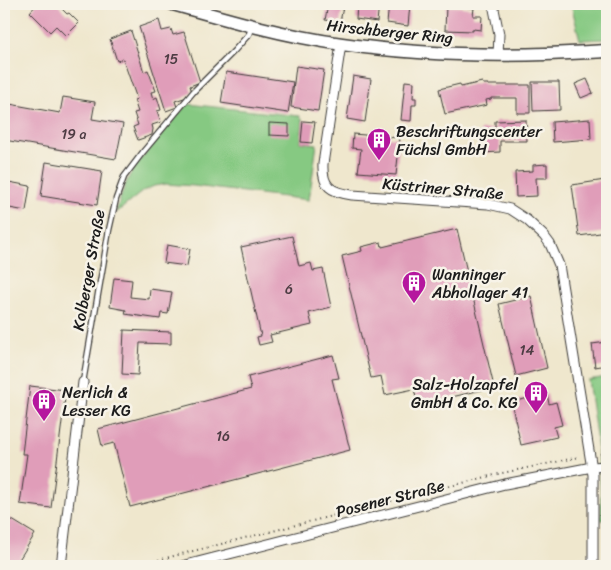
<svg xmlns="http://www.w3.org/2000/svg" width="611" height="570" viewBox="0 0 611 570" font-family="Sriracha,sans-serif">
  <rect width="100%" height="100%" fill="#f7f3e8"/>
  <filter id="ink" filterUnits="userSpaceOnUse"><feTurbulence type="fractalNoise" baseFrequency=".02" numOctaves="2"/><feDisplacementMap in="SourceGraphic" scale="10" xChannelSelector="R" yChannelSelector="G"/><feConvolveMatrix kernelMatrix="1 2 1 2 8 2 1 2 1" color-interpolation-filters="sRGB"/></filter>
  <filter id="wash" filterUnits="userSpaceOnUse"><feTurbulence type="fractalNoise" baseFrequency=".0096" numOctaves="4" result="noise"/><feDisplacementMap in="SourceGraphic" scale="20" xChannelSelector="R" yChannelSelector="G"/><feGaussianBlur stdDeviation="1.12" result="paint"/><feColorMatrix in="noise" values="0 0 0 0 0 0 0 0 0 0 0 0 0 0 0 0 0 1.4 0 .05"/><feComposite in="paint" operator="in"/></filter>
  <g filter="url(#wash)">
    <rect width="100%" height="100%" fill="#efe7cd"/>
    <!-- green -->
    <g fill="#86c982" stroke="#51724f">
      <path d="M571,4H607V39L580,40Z"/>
      <path d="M187,104L300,116L303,121L301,142L317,144L309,200L194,186L166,184L154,186L143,191L116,213C121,195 126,179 137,164Z"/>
      <path d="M607,377V520H601V491L597,442L588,380Z"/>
    </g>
    <g id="blocks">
      <!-- building -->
      <g fill="#e09db9">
        <path d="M37,4H57L67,14L69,13L79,23L66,36L56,26L50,32L30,12Z"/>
        <path d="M357,4H379L377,22L356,19Z"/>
        <path d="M389,4H410L408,26L387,23Z"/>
        <path d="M328,5L343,7L340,22L325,20Z"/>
        <path d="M446,6L474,8L473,16H482L481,30L473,29V31L445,30Z"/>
        <path d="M159,20L162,31L171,29L173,35L184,32L200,82L190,86L192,92L184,98L175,101L177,107L166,111L139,27Z"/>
        <path d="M131,31L144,72L148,70L156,91L151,92L153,99L157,97L161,110L157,111L161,122L152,125L153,129L152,135L138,140L133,127L138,125L134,113L138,112L134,100L137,99L123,59L117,61L110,39Z"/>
        <path d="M296,66L324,70L318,111L291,107Z"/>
        <path d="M226,72L293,82L288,113L221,103Z"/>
        <path d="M353,76L371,79L365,122L347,119Z"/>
        <path d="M587,79L593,93L581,98L575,84Z"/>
        <path d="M405,81L414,82L413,98H416V105H412L411,121L401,120Z"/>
        <path d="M482,82L483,84H488V85H530V113H517V98H491V99L486,100L487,105L445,114L439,89L460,84L461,87Z"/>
        <path d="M532,82H559L560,110L533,111Z"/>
        <path d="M63,97L95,102L92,119L123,124L116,159L4,140V103L60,113Z"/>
        <path d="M590,119L591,139L553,142L552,122Z"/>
        <path d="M526,120L527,141H500V152L481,153L480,130L495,129V121Z"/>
        <path d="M303,121L315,122L312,143L301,142Z"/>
        <path d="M269,123L289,124V136L269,135Z"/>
        <path d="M353,134L400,138L396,175L358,172L361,149L352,148Z"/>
        <path d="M46,162L102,171L97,205L41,196Z"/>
        <path d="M547,164V178H536L537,196L516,197L515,172L533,171V165Z"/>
        <path d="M605,180L607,196V232L579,236L572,185Z"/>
        <path d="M9,182L30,186L26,211L4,207Z"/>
        <path d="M457,229L494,387L418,405L414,389L385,395L381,376L371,378L342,256L362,251L361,247L381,242L382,247Z"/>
        <path d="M292,236L299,266L311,263L313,271L323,269L331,307L309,313L312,325L270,335L272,342L259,345L257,337L261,336L241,247Z"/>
        <path d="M167,245L190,249L187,266L164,263Z"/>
        <path d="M114,278L132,280L130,297L149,299L150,289L172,292L168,314L161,313L160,319L125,314L126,310L110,307Z"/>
        <path d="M531,296L547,368L516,376L499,304Z"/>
        <path d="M124,330L171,332V344L140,343L138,375L122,374Z"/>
        <path d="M607,342V365L595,367L592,344Z"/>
        <path d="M333,355L339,378L332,379L350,450L130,507L114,443L102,446L98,429L251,389L248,377Z"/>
        <path d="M30,386L66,390L51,508L20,504L27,454H22Z"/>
        <path d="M547,394L549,404L556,402L562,425L554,427L557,437L521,445L511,402Z"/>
        <path d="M4,515L35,534L15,566H4Z"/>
      </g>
    </g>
  </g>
  <g filter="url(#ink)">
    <use href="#blocks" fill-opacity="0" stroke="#3c3a37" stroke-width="1"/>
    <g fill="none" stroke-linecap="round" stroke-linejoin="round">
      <defs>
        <path id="lane" d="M83,382L109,230L116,199L124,177L143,152L194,91L234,51L249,34L251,28"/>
        <g id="street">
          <path d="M493,4L499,34L498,55"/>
          <path d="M341,44L323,164C322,187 331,192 352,195L488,204L510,209L527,220L544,236L550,244L559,265L593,475V566"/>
          <path d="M61,566L83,382"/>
          <path d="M182,566L505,484L592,467L607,466"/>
        </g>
        <path id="secondary" d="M173,4C229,20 285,36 342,44C431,57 518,57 607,51"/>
      </defs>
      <!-- lane casing -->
      <use href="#lane" stroke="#3c3a37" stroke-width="7"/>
      <!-- street casing -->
      <use href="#street" stroke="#3c3a37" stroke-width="11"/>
      <!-- secondary casing -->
      <use href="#secondary" stroke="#3c3a37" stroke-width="15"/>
      <!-- path -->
      <g stroke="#3c3a37" stroke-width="2" stroke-dasharray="1 4" stroke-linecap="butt">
        <path d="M146,4L163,9"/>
        <path d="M600,454L607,453"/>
        <path d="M134,566L502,473L580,457"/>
      </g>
      <!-- lane -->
      <use href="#lane" stroke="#fff" stroke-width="4.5"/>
      <!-- street -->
      <use href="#street" stroke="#fff" stroke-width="9"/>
      <!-- secondary -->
      <use href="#secondary" stroke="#fff" stroke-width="12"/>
    </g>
  </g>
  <!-- icons -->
  <defs>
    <symbol id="building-pin" viewBox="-11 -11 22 30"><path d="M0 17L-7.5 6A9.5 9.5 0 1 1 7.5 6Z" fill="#b5179e" stroke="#f7f3e8"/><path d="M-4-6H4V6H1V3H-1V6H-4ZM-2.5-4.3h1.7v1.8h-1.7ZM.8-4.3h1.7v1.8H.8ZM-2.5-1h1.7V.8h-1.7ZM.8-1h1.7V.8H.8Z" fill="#fff"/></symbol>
  </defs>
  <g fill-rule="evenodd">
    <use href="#building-pin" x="365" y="126" width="28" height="38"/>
    <use href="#building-pin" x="400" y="269" width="28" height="38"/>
    <use href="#building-pin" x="522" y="379" width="28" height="38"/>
    <use href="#building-pin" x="30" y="387" width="28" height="38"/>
  </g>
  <g text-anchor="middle" stroke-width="5" stroke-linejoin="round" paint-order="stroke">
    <!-- number labels -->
    <g font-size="14" fill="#4d3c43">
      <text x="171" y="64">15</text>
      <text x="74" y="139">19 a</text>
      <text x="289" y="294">6</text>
      <text x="527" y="355">14</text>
      <text x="223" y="441">16</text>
    </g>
    <!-- street labels -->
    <g font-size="16" fill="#1c1c1c" stroke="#f7f3e8">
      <text transform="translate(390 31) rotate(6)" y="6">Hirschberger Ring</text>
      <text transform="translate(443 188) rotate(5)" y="6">Küstriner Straße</text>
      <text transform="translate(88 270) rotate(-80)" y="6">Kolberger Straße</text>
      <text transform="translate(390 498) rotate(-14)" y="6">Posener Straße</text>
    </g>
    <!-- poi labels -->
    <g font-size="16" fill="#1c1c1c" stroke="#f7f3e8" text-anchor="start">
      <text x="396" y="137">Beschriftungscenter<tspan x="396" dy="18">Füchsl GmbH</tspan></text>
      <text x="432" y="280">Wanninger<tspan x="432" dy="18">Abhollager 41</tspan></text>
      <text x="518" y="390" text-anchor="end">Salz-Holzapfel<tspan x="518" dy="18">GmbH &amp; Co. KG</tspan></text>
      <text x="62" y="398">Nerlich &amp;<tspan x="62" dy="18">Lesser KG</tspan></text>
    </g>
  </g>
  <!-- margin -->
  <rect width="611" height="570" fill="none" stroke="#f7f3e8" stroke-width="20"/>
</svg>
